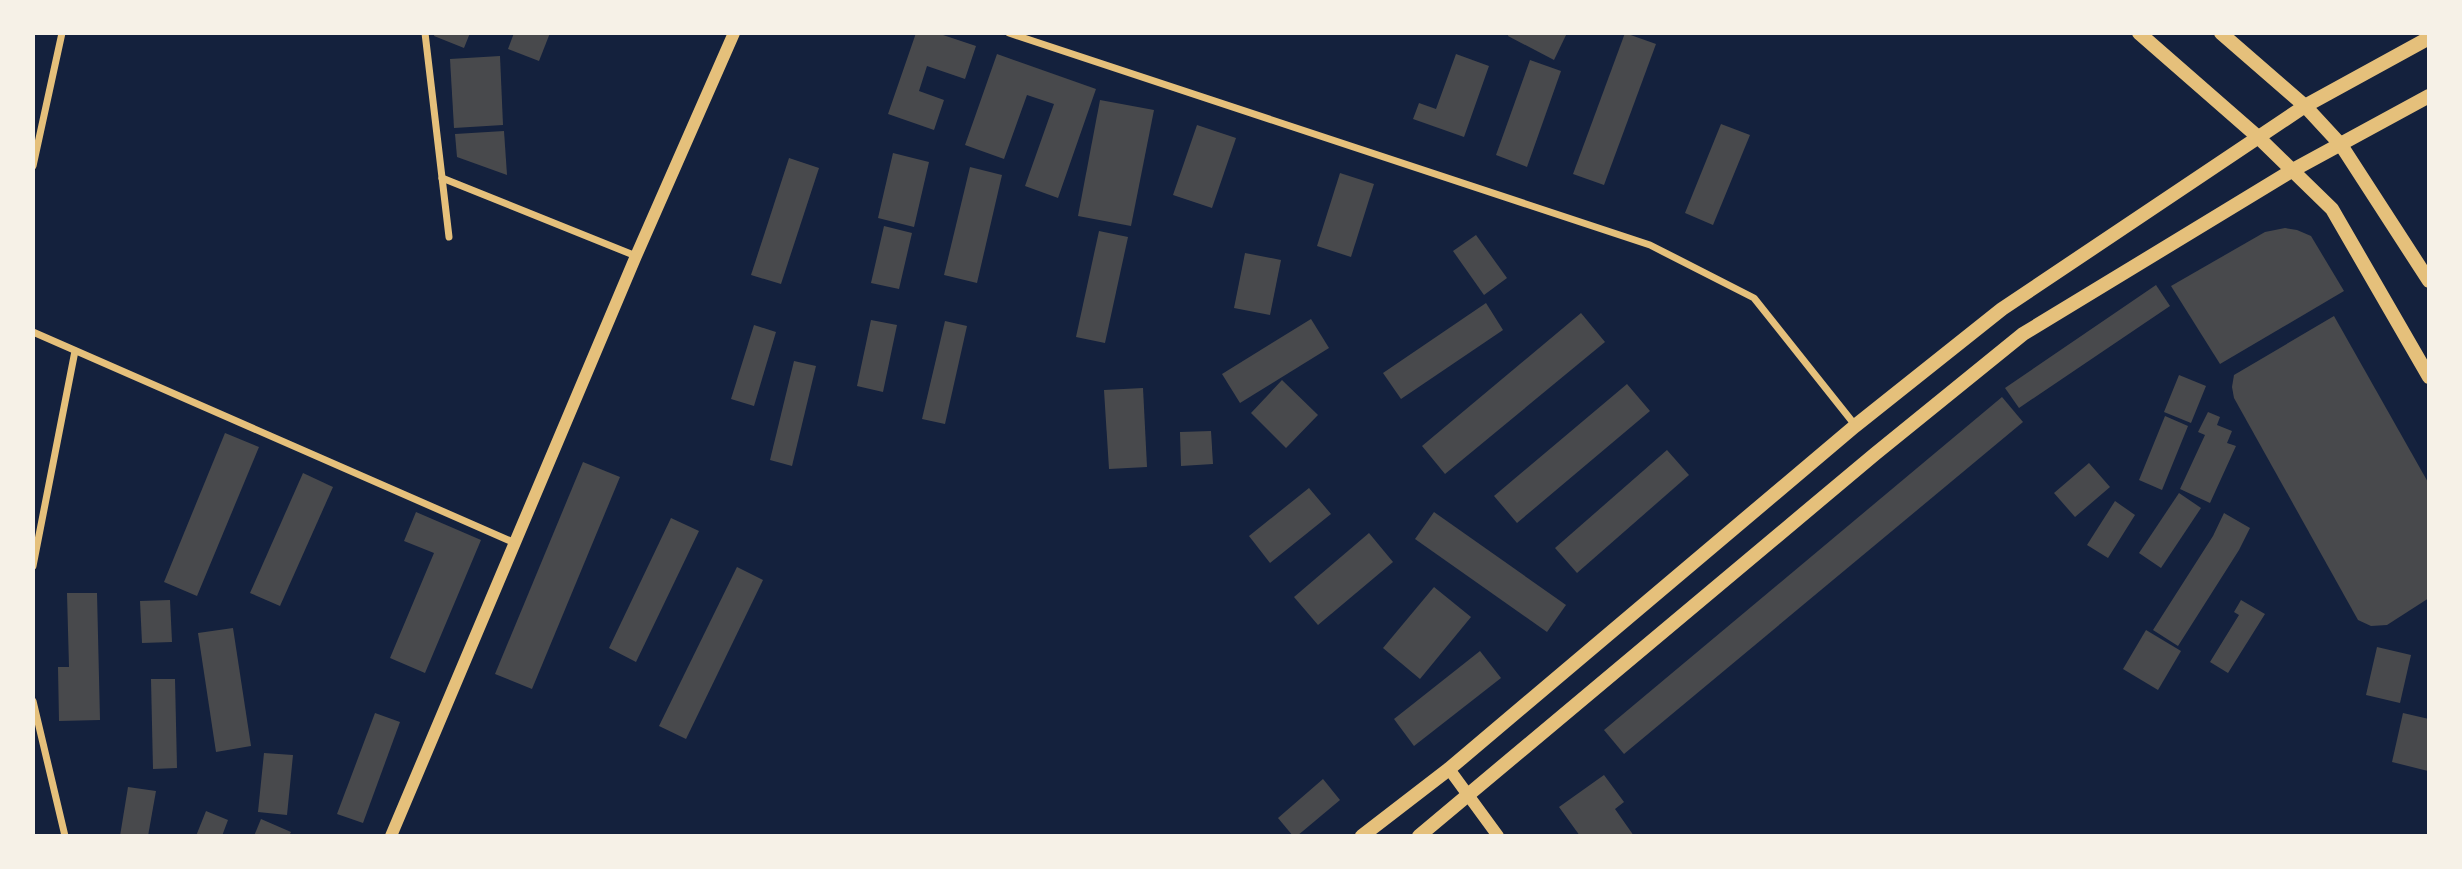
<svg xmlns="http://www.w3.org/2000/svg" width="2462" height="869" viewBox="0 0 2462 869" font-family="'Open Sans',sans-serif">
  <rect width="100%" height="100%" fill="#14213d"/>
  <!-- building -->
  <g fill="#48494c">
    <path d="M435,33H470L464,48L434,36Z"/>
    <path d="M514,33H550L539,61L508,49Z"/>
    <path d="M916,33H937L976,46L965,79L927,66L919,91L944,100L934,130L888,114Z"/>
    <path d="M1509,33H1567L1554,60L1508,36Z"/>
    <path d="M1625,33L1656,44L1604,185L1573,174Z"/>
    <path d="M997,54L1096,89L1058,198L1025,186L1054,104L1027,95L1004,159L965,145Z"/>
    <path d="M1456,54L1489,66L1464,137L1413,119L1419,103L1436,109Z"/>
    <path d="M500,56L503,125L454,128L450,59Z"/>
    <path d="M1530,60L1561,71L1527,167L1496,155Z"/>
    <path d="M1100,100L1154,110L1131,226L1078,216Z"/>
    <path d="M1721,124L1750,135L1713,225L1685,213Z"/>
    <path d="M1197,125L1236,138L1212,208L1173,195Z"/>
    <path d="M504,131L507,175L457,157L455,134Z"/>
    <path d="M893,153L929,162L914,227L878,218Z"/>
    <path d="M789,158L819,168L781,284L751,275Z"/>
    <path d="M970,167L1002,175L977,283L944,275Z"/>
    <path d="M1340,173L1374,184L1351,257L1317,246Z"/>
    <path d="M884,226L912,233L899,289L871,283Z"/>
    <path d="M2285,228L2297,230L2311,236L2344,291L2220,364L2171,286L2265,232Z"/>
    <path d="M1099,231L1128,237L1105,343L1076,337Z"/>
    <path d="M1476,235L1507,278L1484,295L1453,251Z"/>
    <path d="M1245,253L1281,260L1270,315L1234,308Z"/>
    <path d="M2156,285L2170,306L2019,408L2005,388Z"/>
    <path d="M1486,303L1503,330L1401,399L1383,373Z"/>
    <path d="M1581,313L1605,342L1445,474L1422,446Z"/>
    <path d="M2334,316L2429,484V598L2387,625L2371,626L2358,620L2234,398L2232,387L2234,375Z"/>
    <path d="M1311,319L1329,348L1240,403L1222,374Z"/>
    <path d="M871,320L897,325L883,392L857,386Z"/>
    <path d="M945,321L967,326L945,424L922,419Z"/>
    <path d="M754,325L776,332L754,406L731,399Z"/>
    <path d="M794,361L816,366L792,466L770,460Z"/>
    <path d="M2179,375L2206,386L2191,423L2164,412Z"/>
    <path d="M1282,380L1318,415L1286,448L1251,413Z"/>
    <path d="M1627,384L1650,411L1517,523L1494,496Z"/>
    <path d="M1143,388L1147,467L1109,469L1104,390Z"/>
    <path d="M2002,397L2023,422L1624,754L1604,730Z"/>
    <path d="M2208,412L2220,417L2217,425L2232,431L2227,443L2236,446L2210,503L2180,489L2205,435L2198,432Z"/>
    <path d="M2165,416L2188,426L2162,490L2139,480Z"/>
    <path d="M1211,431L1213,464L1181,466L1180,432Z"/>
    <path d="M225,433L259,447L197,596L164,582Z"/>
    <path d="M1667,450L1689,475L1577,573L1555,548Z"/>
    <path d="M583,462L620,477L532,689L495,674Z"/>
    <path d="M2089,463L2110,487L2075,517L2054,493Z"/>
    <path d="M303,473L333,487L280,606L250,593Z"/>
    <path d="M1309,488L1331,514L1270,563L1249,536Z"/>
    <path d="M2179,493L2201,508L2161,568L2139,553Z"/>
    <path d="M2115,501L2135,515L2108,558L2087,545Z"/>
    <path d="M416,512L481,540L425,673L390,658L434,553L404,541Z"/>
    <path d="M1434,512L1566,605L1547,632L1415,539Z"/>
    <path d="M2224,513L2250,528L2239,550L2178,646L2153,630L2213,536Z"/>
    <path d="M671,518L699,531L636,662L609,648Z"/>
    <path d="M1369,533L1393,562L1318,625L1294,597Z"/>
    <path d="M737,567L763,580L686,739L659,726Z"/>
    <path d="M1434,587L1471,617L1420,679L1383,648Z"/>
    <path d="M67,593H97L100,720L59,721L58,667H69Z"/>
    <path d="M170,600L172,642L142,643L140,601Z"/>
    <path d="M2241,600L2265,614L2228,673L2210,662L2239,615L2234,612Z"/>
    <path d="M233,628L251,746L216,752L198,633Z"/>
    <path d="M2146,630L2181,651L2158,690L2123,669Z"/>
    <path d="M2377,647L2411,655L2400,703L2366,695Z"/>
    <path d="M1480,651L1501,678L1414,746L1394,719Z"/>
    <path d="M151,679H175L177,768L153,769Z"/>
    <path d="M375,713L400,722L363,823L337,814Z"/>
    <path d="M2403,713L2429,719L2428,771L2392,762Z"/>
    <path d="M264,753L293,755L287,815L258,812Z"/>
    <path d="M1604,775L1624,802L1615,809L1634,836H1580L1559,807Z"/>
    <path d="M1323,779L1340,800L1297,836H1293L1278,818Z"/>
    <path d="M128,787L156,791L148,836H120Z"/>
    <path d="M206,811L228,820L222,836H196Z"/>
    <path d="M261,819L291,832L289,836H254Z"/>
  </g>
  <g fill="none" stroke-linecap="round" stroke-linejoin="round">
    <!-- minor -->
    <g stroke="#e5c07b" stroke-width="7">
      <path d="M425,33L449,237"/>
      <path d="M1009,33L1650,245L1754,298L1855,425"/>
      <path d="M33,166L62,33"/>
      <path d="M442,178L636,256"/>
      <path d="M33,332L515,543"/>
      <path d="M33,566L75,351"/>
      <path d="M33,701L65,836"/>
    </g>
    <!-- tertiary -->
    <g stroke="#e5c07b" stroke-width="12">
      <path d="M1449,769L1498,836"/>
      <path d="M391,836L636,256L734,33"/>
    </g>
    <!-- secondary -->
    <g stroke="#e5c07b" stroke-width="14">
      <path d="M2139,33L2258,137L2332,209L2429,377"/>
      <path d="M2221,33L2305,106L2341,145L2429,281"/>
      <path d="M1362,836L1449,769L1855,426L2002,309L2305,106L2429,38"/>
      <path d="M1419,836L1875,454L2023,334L2293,170L2429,96"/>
    </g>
  </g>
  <!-- border -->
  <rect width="2462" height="869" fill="none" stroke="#f6f1e7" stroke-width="70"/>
</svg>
